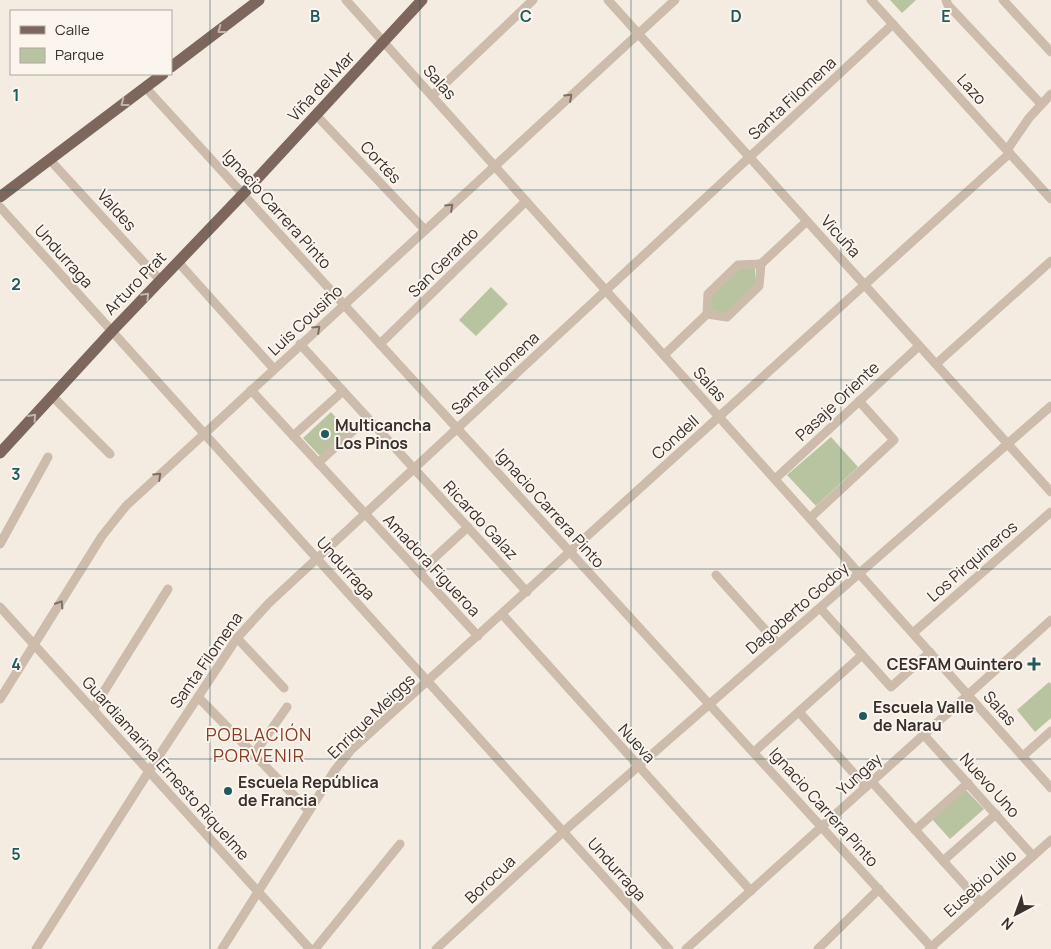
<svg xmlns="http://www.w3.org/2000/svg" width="1051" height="949" viewBox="0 0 1051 949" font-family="Manrope,sans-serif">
  <rect width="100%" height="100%" fill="#f4ebe1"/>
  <!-- green -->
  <g fill="#b8c4a0">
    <path d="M890,0H916L902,13Z"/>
    <path d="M740,267H755V287L726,313L710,310L711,296Z"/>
    <path d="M491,287L508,304L476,336L459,320Z"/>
    <path d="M331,412L348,431L320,456L303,438Z"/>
    <path d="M831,437L858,467L816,506L787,475Z"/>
    <path d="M1049,682L1051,684V718L1035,732L1017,710Z"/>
    <path d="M965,789L984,809L950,839L932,819Z"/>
  </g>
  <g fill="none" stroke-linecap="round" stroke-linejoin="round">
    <!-- minor -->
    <g stroke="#cdbbac" stroke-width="9">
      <path d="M346,0L1051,788"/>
      <path d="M608,0L1051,492"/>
      <path d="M871,0L1051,199"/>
      <path d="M946,0L948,5L1041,104"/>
      <path d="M1003,0L1051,52"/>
      <path d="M145,87L933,949"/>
      <path d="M432,96L533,0"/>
      <path d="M316,115L425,230"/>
      <path d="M1007,150L1029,118L1051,94"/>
      <path d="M50,160L160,280"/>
      <path d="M0,207L669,949"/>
      <path d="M178,262L274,369"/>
      <path d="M707,314L727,317L759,286L761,264L807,221"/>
      <path d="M300,344L527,592"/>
      <path d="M380,344L526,201"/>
      <path d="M664,355L707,314L708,294L738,265L761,264"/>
      <path d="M936,364L1051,261"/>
      <path d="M251,390L478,636"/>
      <path d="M52,396L110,454"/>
      <path d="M293,436L343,391"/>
      <path d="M318,463L367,418"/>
      <path d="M775,479L919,346"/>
      <path d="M810,518L894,440L859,401"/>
      <path d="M0,544L48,457"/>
      <path d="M419,572L468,527"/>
      <path d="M716,575L778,644"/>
      <path d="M0,607L310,949"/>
      <path d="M820,608L891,687L930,652"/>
      <path d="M502,614L751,891"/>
      <path d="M913,633L1051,512"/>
      <path d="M237,638L284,688"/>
      <path d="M198,697L309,811"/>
      <path d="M0,699L102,536L126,506L675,0"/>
      <path d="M93,709L168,589"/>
      <path d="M799,712L866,787"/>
      <path d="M924,735L1033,856"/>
      <path d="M754,752L862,655"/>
      <path d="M254,754L287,707"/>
      <path d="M1023,756L1051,731"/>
      <path d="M872,782L981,903"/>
      <path d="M915,830L968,783"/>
      <path d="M943,861L996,814"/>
      <path d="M36,949L149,771L237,638L269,603L893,24"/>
      <path d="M222,949L335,770L351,750L1010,153"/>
      <path d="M315,949L400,844"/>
      <path d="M436,949L563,832L1051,406"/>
      <path d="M686,949L1051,620"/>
      <path d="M818,949L879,889"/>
      <path d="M929,949L1051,840"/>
    </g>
    <!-- major -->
    <g stroke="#7d675c" stroke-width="11">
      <path d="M171,67L259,0"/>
      <path d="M0,197L163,74"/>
      <path d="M0,453L112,331L243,194L422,0"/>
    </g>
  </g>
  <!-- one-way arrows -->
  <defs><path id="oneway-chevron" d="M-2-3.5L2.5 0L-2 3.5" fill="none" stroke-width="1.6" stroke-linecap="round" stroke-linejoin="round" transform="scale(1.25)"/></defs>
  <g stroke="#c2b5ac">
    <use href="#oneway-chevron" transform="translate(221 30) rotate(143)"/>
    <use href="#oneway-chevron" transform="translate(124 103) rotate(143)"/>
    <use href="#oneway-chevron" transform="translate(146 296) rotate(-46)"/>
    <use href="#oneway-chevron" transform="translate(33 417) rotate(-48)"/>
  </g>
  <g stroke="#7d6f65">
    <use href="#oneway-chevron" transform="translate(569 97) rotate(-43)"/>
    <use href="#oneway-chevron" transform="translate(450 207) rotate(-43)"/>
    <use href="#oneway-chevron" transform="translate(317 329) rotate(-43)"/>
    <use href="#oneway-chevron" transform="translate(158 476) rotate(-43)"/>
    <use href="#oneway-chevron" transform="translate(60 604) rotate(-58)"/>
  </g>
  <!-- grid -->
  <path fill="none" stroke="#1f5a5e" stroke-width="1" stroke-opacity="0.55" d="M210,0V949M420,0V949M631,0V949M841,0V949M0,190H1051M0,380H1051M0,569H1051M0,759H1051"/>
  <!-- markers -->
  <g fill="#1f5a5e" stroke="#fbf5ee" stroke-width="2">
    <circle cx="325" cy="434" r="5"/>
    <path d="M1031.5 656.5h5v5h5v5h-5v5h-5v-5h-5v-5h5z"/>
    <circle cx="863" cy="716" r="5"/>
    <circle cx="228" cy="791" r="5"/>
  </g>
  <g text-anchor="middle" stroke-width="4" stroke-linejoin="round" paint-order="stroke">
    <!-- street labels -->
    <g font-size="16" fill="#3b302b" stroke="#fbf5ee">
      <text transform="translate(440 82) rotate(48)" y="6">Salas</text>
      <text transform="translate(321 86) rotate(-47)" y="6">Viña del Mar</text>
      <text transform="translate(972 89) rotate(48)" y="6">Lazo</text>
      <text transform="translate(792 98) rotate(-43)" y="6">Santa Filomena</text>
      <text transform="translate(381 162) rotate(47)" y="6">Cortés</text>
      <text transform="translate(277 209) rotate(48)" y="6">Ignacio Carrera Pinto</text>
      <text transform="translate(117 210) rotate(48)" y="6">Valdes</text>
      <text transform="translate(841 236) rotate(48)" y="6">Vicuña</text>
      <text transform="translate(64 256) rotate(48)" y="6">Undurraga</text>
      <text transform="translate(443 262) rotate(-45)" y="6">San Gerardo</text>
      <text transform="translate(135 283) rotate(-46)" y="6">Arturo Prat</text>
      <text transform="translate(305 320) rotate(-43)" y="6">Luis Cousiño</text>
      <text transform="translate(495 373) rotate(-43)" y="6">Santa Filomena</text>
      <text transform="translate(710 384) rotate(48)" y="6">Salas</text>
      <text transform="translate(837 401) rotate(-43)" y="6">Pasaje Oriente</text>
      <text transform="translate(675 437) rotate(-42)" y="6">Condell</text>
      <text transform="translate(550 508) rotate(48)" y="6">Ignacio Carrera Pinto</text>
      <text transform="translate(481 520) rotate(47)" y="6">Ricardo Galaz</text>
      <text transform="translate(972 561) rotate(-41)" y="6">Los Pirquineros</text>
      <text transform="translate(432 565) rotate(47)" y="6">Amadora Figueroa</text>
      <text transform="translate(346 568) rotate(48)" y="6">Undurraga</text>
      <text transform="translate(797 608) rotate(-41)" y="6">Dagoberto Godoy</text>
      <text transform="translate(206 660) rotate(-55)" y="6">Santa Filomena</text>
      <text transform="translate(1000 708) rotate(48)" y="6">Salas</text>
      <text transform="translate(371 716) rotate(-44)" y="6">Enrique Meiggs</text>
      <text transform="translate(637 743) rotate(48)" y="6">Nueva</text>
      <text transform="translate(166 768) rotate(48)" y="6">Guardiamarina Ernesto Riquelme</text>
      <text transform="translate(859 774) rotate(-42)" y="6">Yungay</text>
      <text transform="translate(990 785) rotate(48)" y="6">Nuevo Uno</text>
      <text transform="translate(824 807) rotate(48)" y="6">Ignacio Carrera Pinto</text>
      <text transform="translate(617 869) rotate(48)" y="6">Undurraga</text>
      <text transform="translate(490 879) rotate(-43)" y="6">Borocua</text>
      <text transform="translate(980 883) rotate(-42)" y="6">Eusebio Lillo</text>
    </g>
    <!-- poi labels -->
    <g font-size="16" font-weight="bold" fill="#3b302b" stroke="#fbf5ee" text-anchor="start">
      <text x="335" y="431">Multicancha<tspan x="335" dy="18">Los Pinos</tspan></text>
      <text x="1023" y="670" text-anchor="end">CESFAM Quintero</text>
      <text x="873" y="713">Escuela Valle<tspan x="873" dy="18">de Narau</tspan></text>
      <text x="238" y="788">Escuela República<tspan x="238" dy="18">de Francia</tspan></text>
    </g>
    <!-- neighbourhood labels -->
    <g font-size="18" letter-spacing="1" fill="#8c3b22" stroke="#fbf5ee">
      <text x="259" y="741">POBLACIÓN<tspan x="259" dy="21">PORVENIR</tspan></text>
    </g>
  </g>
  <g font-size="16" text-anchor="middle" font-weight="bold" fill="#1f5a5e" stroke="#fbf5ee" stroke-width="4" stroke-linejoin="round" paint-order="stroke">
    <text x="315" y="22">B</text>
    <text x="526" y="22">C</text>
    <text x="736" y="22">D</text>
    <text x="946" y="22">E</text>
    <text x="16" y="101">1</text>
    <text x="16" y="290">2</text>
    <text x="16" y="480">3</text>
    <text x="16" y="670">4</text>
    <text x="16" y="860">5</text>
  </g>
  <!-- legend -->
  <rect x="10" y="10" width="162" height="65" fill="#fbf5ee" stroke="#aea6a0"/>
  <rect x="20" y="26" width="25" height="8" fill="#7d675c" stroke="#aea6a0"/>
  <text x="55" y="35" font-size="15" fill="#3b302b">Calle</text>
  <rect x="20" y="48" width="25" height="15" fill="#b8c4a0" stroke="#aea6a0"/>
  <text x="55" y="60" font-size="15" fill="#3b302b">Parque</text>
  <!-- north arrow -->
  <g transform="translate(1016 914) rotate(221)" stroke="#fbf5ee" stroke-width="4" paint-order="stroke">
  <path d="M0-4L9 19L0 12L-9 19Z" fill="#3b302b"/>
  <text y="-8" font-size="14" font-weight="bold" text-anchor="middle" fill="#3b302b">N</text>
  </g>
</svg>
